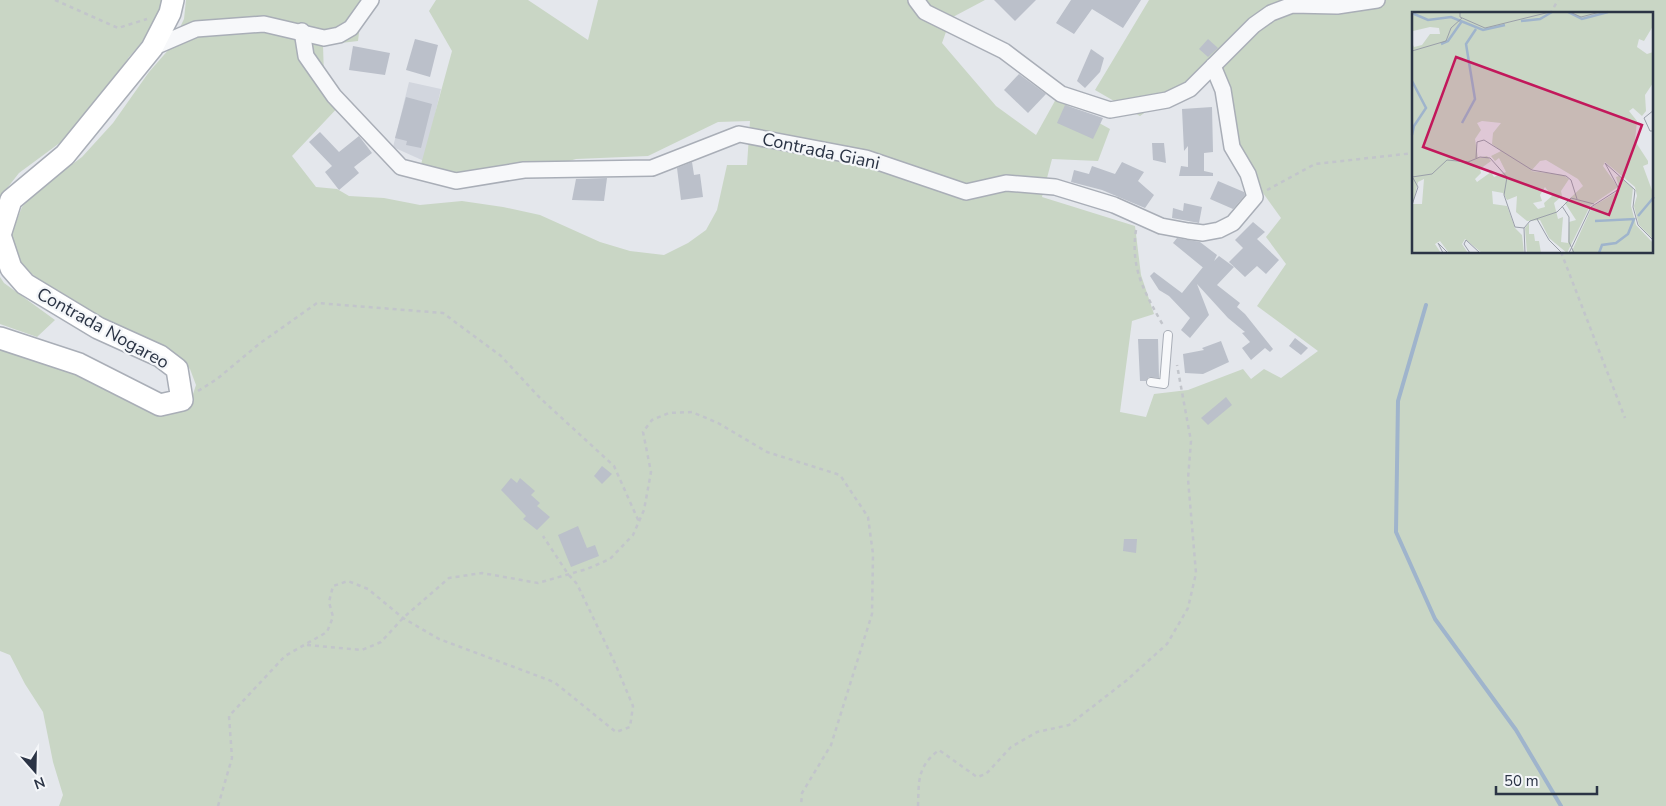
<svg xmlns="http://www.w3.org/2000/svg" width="1666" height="806" viewBox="0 0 1666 806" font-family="'Nunito Sans',sans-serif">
  <rect width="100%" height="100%" fill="#e4e7ec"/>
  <!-- built -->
  <path fill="#d2d6de" d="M409,82L441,89L424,161L393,147Z"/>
  <!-- green -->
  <g fill="#c9d6c5" fill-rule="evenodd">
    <path d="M0,0H162L161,12L150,33L129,57L94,107L65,139L19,173L0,197Z"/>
    <path d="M186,0H363L358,41L323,45L324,77L343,102L292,156L316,187L337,189L349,196L384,198L420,205L462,201L503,207L540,215L600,242L630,251L664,255L688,243L706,230L717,210L727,165H747L750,121L718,122L648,156L576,159L523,174L484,182L420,168L452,51L429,11L436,0H528L588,40L598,0H985L951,18L942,43L996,106L1036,135L1056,99L1110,129L1098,161L1052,159L1042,197L1135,226L1141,275L1154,314L1132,321L1120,412L1146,417L1154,394L1188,390L1243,369L1251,379L1264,369L1281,378L1318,351L1257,306L1286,264L1266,237L1281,218L1227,143L1224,88L1207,68L1140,116L1095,90L1149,0H1666V806H59L63,795L53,762L43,712L25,684L10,655L0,651V350L121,389L191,400L196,385L190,369L178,359L77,305L43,283L21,265L15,255L11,234L22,207L36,191L82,157L113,123L149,72L170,48L184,19ZM1414,14H1652V252H1414Z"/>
    <path d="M0,277L4,283L55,320L37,337L0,324Z"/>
  </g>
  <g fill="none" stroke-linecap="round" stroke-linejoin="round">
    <!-- stream -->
    <path stroke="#9fb4cc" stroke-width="4" d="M1426,305L1398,401L1396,532L1435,619L1516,730L1561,806"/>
  </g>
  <!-- building -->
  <g fill="#bbc0ca">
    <path d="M994,0H1036L1015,21Z"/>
    <path d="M1071,0H1141L1123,28L1092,9L1074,34L1056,23Z"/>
    <path d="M415,39L438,45L430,77L406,70Z"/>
    <path d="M1208,39L1218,48L1208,57L1199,49Z"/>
    <path d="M353,46L390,53L385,75L349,70Z"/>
    <path d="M1091,49L1104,58L1100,72L1085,88L1077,81Z"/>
    <path d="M1019,74L1046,94L1028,113L1004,90Z"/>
    <path d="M406,97L432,104L421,148L406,145L407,141L395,138Z"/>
    <path d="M1065,105L1103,118L1093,139L1057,123Z"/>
    <path d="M1212,107L1213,152L1204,153V171L1213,173V176H1179L1181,166L1188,167V146L1184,151L1182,109Z"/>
    <path d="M320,132L339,152L359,136L372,153L354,167L359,173L339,190L325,172L332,166L309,142Z"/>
    <path d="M1152,143H1164L1166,163L1153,160Z"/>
    <path d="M692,162L694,175L700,174L703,197L681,200L677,168Z"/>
    <path d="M1122,162L1144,172L1138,181L1154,195L1145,208L1102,190L1071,182L1074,170L1089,174L1092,166L1115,174Z"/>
    <path d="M607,178L604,201L572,200L576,179Z"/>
    <path d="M1218,181L1244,192L1245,195L1233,209L1210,199Z"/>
    <path d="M1184,203L1202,207L1199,223L1172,218L1173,208L1183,211Z"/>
    <path d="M1253,222L1265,232L1257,239L1279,260L1266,274L1257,266L1245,277L1229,262L1243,248L1235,240Z"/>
    <path d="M1177,238L1200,242L1217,255L1214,261L1219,256L1234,267L1217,285L1240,303L1237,307L1245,314L1273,349L1270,352L1265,348L1251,360L1242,348L1250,342L1242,333L1245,332L1228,318L1197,284L1209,315L1190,338L1181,330L1190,318L1169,296L1159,290L1150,276L1154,272L1182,293L1203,267L1206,270L1173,243Z"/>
    <path d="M1295,338L1308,348L1301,355L1289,346Z"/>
    <path d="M1138,339H1158L1159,378L1149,377L1146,381H1140Z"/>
    <path d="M1221,341L1229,362L1203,374L1185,373L1183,354L1204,350L1202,348Z"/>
    <path d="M1226,397L1232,405L1208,425L1201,418Z"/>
    <path d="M602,466L612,474L602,484L594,476Z"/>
    <path d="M511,478L517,483L520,478L535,491L531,495L540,503L537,506L550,517L537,530L523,519L526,516L501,490Z"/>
    <path d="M578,526L587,548L595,545L599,556L571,567L558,535Z"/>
    <path d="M1124,539H1137L1136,553L1123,551Z"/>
  </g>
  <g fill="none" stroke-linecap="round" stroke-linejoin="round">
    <defs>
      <path id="lane" d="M1151,382L1164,384L1168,335"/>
      <g id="street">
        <path d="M916,0L925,12L1004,51L1061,94L1110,110L1167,100L1190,89L1254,25L1271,13L1292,5L1337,6L1377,0"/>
        <path d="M302,31L306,56L334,96L401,167L456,181L524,170L652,168L739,134L866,158L966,192L1006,183L1055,187L1114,205L1161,226L1188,231L1203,233L1219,230L1233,223L1255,197L1248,174L1232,147L1223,90L1213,66"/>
        <path d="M152,48L196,29L264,24L324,38L339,35L351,28L371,0"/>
      </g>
      <g id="secondary">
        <path d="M0,235L11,268L25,284L98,328L160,356L177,369L182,400L160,405L79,364L0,338"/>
        <path d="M0,235L11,200L65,155L152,48L170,13L173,0"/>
      </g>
    </defs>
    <!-- lane casing -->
    <use href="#lane" stroke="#a9aeb7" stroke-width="10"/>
    <!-- street casing -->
    <use href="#street" stroke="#a9aeb7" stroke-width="18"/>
    <!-- secondary casing -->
    <use href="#secondary" stroke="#a9aeb7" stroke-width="24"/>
    <!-- path -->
    <g stroke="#c2c5cb" stroke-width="2.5" stroke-dasharray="4 4" stroke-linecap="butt">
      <path d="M55,0L118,28L147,19"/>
      <path d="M1550,14L1558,0"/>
      <path d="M1267,190L1315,164L1414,153"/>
      <path d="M1136,230C1130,269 1145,293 1164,327"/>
      <path d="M1561,252L1625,418"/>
      <path d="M198,391L217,379L259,344L317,303L443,313L501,356L540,398L614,466L639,522"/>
      <path d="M307,645L362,650L381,642L403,618L449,578L482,573L538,583L587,569L610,559L633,535L644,510L651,472L643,432L652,420L669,413L692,412L718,423L767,452L840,475L868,517L873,554L872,614L831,745L802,793L801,806"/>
      <path d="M218,806L232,758L229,716L285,656L327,632L333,617L329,602L333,586L348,581L368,589L403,618L439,639L554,682L616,732L630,727L633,706L614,661L577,584L568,574L543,536"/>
      <path d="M918,806C919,780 917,767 939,750L977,777L986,774L1011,747L1037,732L1069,725L1127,680L1167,644L1188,608L1196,573L1188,479L1191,441L1177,365"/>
    </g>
    <!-- lane -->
    <use href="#lane" stroke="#f7f8fa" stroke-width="8"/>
    <!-- street -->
    <use href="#street" stroke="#f7f8fa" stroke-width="15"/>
    <!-- secondary -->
    <use href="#secondary" stroke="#fff" stroke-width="21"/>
  </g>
  <g text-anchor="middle" stroke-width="4.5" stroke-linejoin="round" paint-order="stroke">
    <!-- street labels -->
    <g font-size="18" fill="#2b3445" stroke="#f4f6f9">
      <text transform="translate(821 151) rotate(12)" y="6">Contrada Giani</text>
      <text transform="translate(103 328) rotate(29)" y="6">Contrada Nogareo</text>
    </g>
  </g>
  <!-- overview -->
  <g transform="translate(1412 12)">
    <rect width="241" height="241" fill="#e4e7ec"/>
    <path d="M0,0H241V14L232,29L227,27L225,35L235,42L241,40V71L233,83L234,99L230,104L221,96L217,99L225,109L223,129L236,149V152L231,154L241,181V227L227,213L222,194L225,184L223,175L193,150L191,154L206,175L178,194L155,241L137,226L128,208L115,209L104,200L105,184L95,188L91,181L80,179L81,192L95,194L103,216L110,223L112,241H70L53,227L50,232L56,241H37L28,229L23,232L29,241H0V31L2,35L10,33L18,22H28L27,16L18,15L1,19L0,22ZM70,109L89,111L81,121L80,132L89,139L79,144L83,149L87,146L94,160L82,165L79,160L65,170L63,167L69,161L68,157L79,149L75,144L66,146L63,127L69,118L65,111ZM134,148L166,167L171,174L153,191L164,208L157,210L156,231L149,230L151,205L146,207L142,191L150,184L149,179L157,167L151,163L119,159L128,149ZM12,167L10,192H1L6,170ZM133,175L140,184L132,191L133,195L126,197L121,191L130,189L128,183ZM207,164L221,176L219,194L224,213L241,231V241H159L180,195L208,178L204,165ZM117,211V222H122L123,229H127L129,241H115L113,216Z" fill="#c9d6c5" fill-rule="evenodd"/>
    <path fill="none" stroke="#9fb4cc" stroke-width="2.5" d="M156,0L170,7L196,0M0,1L16,8L39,5L71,18L93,13M109,9L128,7L140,0M29,32L36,29L50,9M0,69L14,96L2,114L0,123M50,111L63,87L54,32L64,17M226,204L242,185M183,209L222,207L216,222L204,231L190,233L187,241"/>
    <path fill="none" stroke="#9a9fa9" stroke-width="1" d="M48,0V5L73,16L138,0M158,0L169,5L188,0M0,39L34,29L39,16L50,6M242,98L232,106L238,119H242M64,146L65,130L72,128L120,158L154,164L159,168L165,187M0,165L20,162L35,148L56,150L68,145L78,146L95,165L92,183L103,215L112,216M0,193L6,175L1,166M150,194L157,205V230L162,241M125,207L137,228L150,241M31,241L26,231L36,241M58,241L52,232L54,228L68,241M113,241L112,216L118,209L145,200L159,186L182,192M157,241L179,195L207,177L193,151L223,178L221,195L226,213L242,229"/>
    <path fill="#c2185b" fill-opacity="0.15" stroke="#c2185b" stroke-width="2.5" d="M44,45L230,113L197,203L11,135Z"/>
    <rect width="241" height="241" fill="none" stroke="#2b3445" stroke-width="2.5"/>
  </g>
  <!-- north arrow -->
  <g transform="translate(35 771) rotate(160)" stroke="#f4f6f9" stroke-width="4" paint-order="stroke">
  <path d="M0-4L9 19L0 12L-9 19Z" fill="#2b3445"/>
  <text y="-8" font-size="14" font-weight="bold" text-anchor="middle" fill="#2b3445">N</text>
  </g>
  <!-- scale -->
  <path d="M1496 786v8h101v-8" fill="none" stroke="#2b3445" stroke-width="2.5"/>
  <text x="1504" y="786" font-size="15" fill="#2b3445" stroke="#f4f6f9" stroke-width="4" paint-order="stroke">50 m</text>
</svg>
